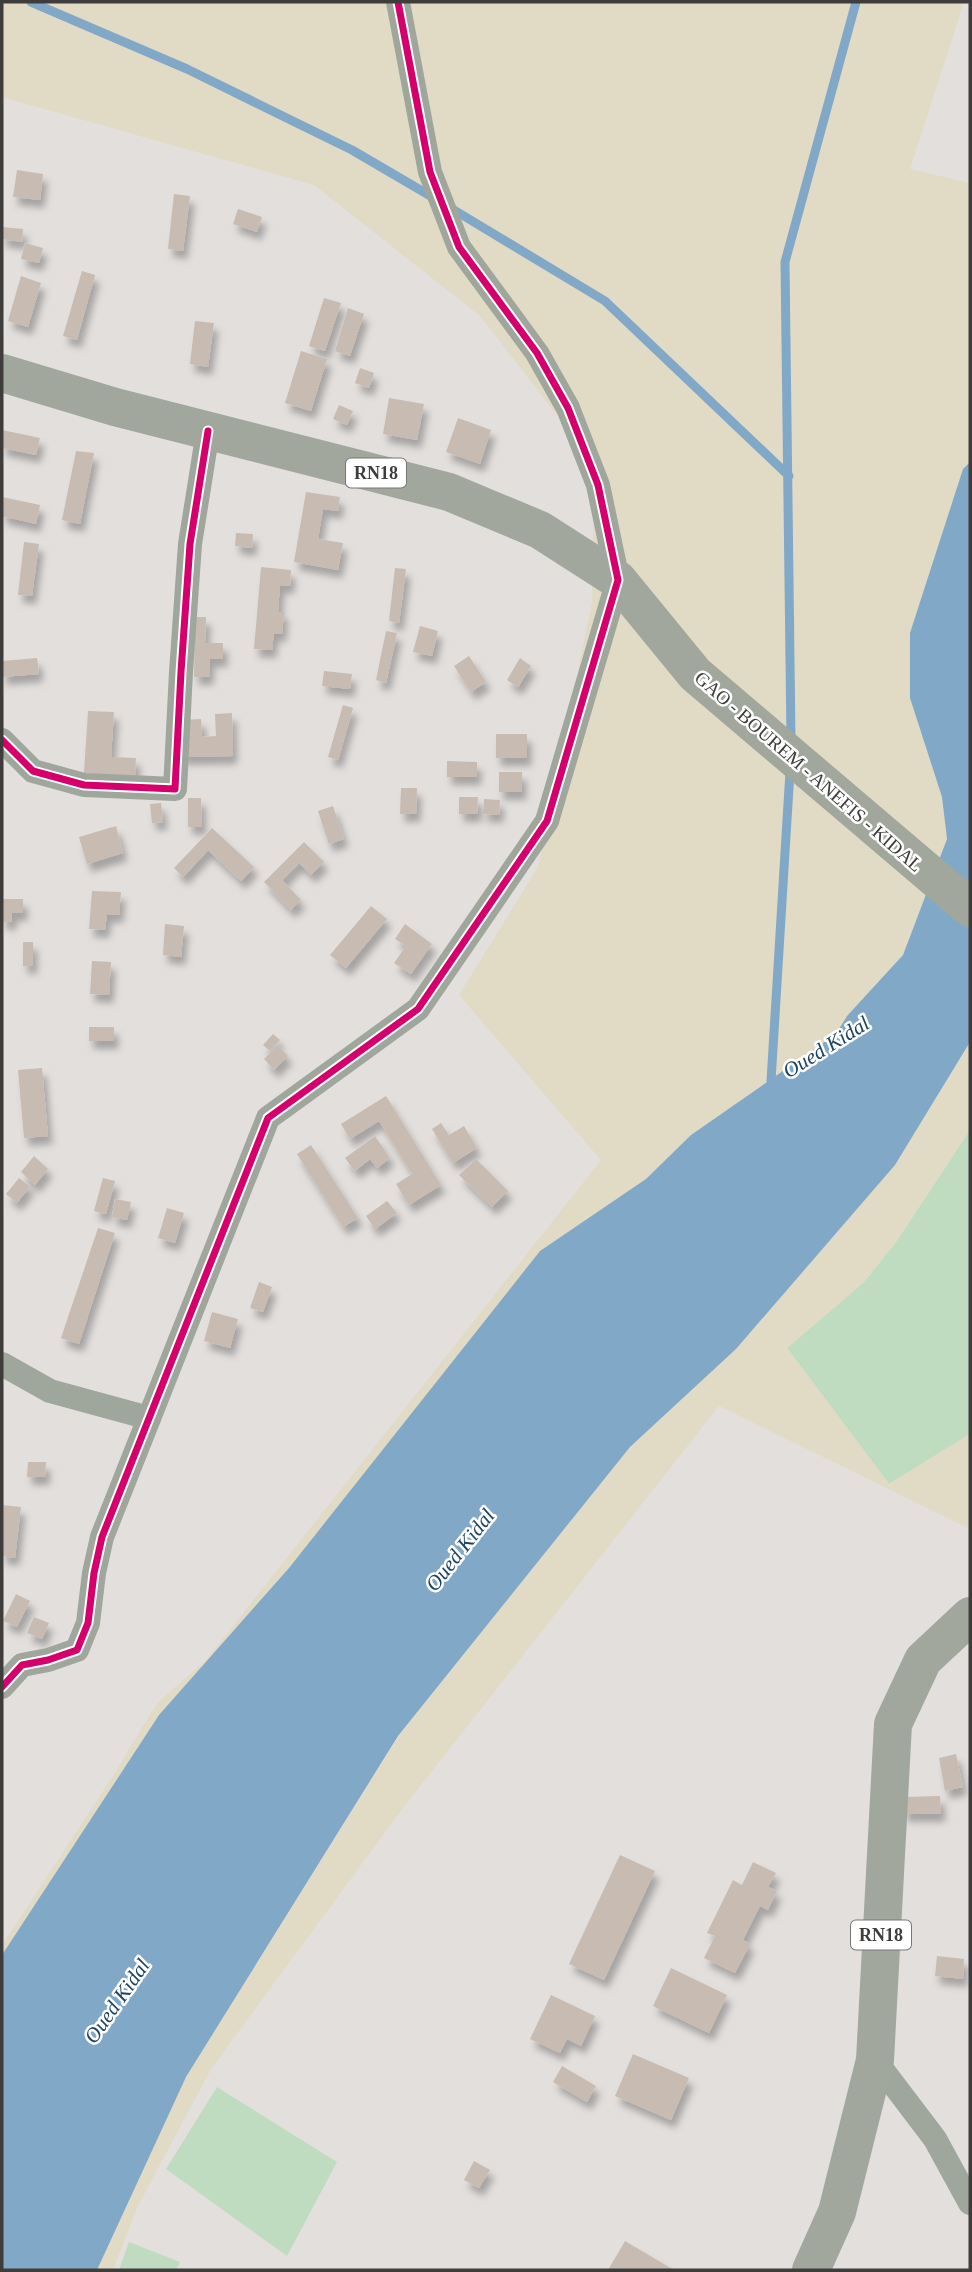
<svg xmlns="http://www.w3.org/2000/svg" width="972" height="2272" viewBox="0 0 972 2272" font-family="Georgia,serif">
  <defs>
    <filter id="shadow"><feDropShadow dx="4.5" dy="8" stdDeviation="3.5" flood-color="#0004"/></filter>
  </defs>
  <rect width="100%" height="100%" fill="#e2dfdd"/>
  <!-- green -->
  <g fill="#bfdcc1">
    <path d="M970,1130V1434L889,1484L787,1348L864,1282L896,1242Z"/>
    <path d="M217,2087L337,2162L287,2256L166,2169Z"/>
    <path d="M129,2242L180,2262L176,2270H119Z"/>
  </g>
  <!-- sand -->
  <g fill="#e1dbc5">
    <path d="M2,2H964L910,169L970,183V462L963,469L910,633V698L942,797L947,839L903,955L847,1016L836,1034L691,1135L646,1179L289,1568L159,1715L2,1955V1945L109,1782L157,1703L206,1660L601,1160L459,995L538,867L592,602L594,463L480,316L314,185L2,97Z"/>
    <path d="M970,1042V1130L896,1242L864,1282L787,1348L889,1484L970,1434V1529L719,1406L403,1808L211,2069L137,2208L113,2270H97L186,2077L398,1737L630,1447L736,1349L895,1165Z"/>
  </g>
  <!-- water -->
  <path fill="#82a8c7" d="M970,462V1042L895,1165L736,1349L630,1447L398,1736L186,2077L97,2270H2V1955L159,1715L289,1568L540,1251L646,1179L691,1135L836,1034L847,1016L903,955L947,839L942,797L910,698V633L963,469Z"/>
  <g fill="none" stroke-linecap="round" stroke-linejoin="round">
    <!-- stream -->
    <g stroke="#82a8c7" stroke-width="9">
      <path d="M31,2L187,69L352,150L434,198"/>
      <path d="M449,207L605,301L789,476"/>
      <path d="M791,740L785,262L856,2"/>
      <path d="M771,1081L790,771"/>
    </g>
  </g>
  <!-- building -->
  <g fill="#c8bbb2" filter="url(#shadow)">
    <path d="M17,170L43,174L40,200L13,197Z"/>
    <path d="M174,194L190,196L183,251L168,249Z"/>
    <path d="M238,209L262,217L257,232L233,224Z"/>
    <path d="M2,227L23,229L22,242L2,239Z"/>
    <path d="M25,243L43,248L39,263L21,259Z"/>
    <path d="M82,271L95,275L77,340L63,336Z"/>
    <path d="M21,276L41,283L28,327L8,321Z"/>
    <path d="M324,298L341,303L325,351L309,346Z"/>
    <path d="M348,308L364,314L350,356L335,351Z"/>
    <path d="M195,321L214,323L208,367L190,364Z"/>
    <path d="M301,351L327,359L311,411L285,403Z"/>
    <path d="M360,368L374,373L369,388L355,383Z"/>
    <path d="M389,398L424,404L417,440L383,434Z"/>
    <path d="M339,405L353,411L347,425L333,419Z"/>
    <path d="M458,418L491,430L480,464L446,452Z"/>
    <path d="M2,430L40,438L36,455L2,448Z"/>
    <path d="M76,451L94,453L80,524L62,520Z"/>
    <path d="M306,492L340,497L338,511L323,509L318,539L343,543L338,570L294,562Z"/>
    <path d="M2,497L40,505L36,524L2,516Z"/>
    <path d="M236,533L253,534L252,548L235,546Z"/>
    <path d="M24,542L39,544L32,596L18,595Z"/>
    <path d="M261,567L291,570L290,586L280,585L278,612H284L282,634L274,633L272,650L254,649Z"/>
    <path d="M395,568L406,569L399,623L389,621Z"/>
    <path d="M195,617H206L205,643H223V659H210L209,677H194Z"/>
    <path d="M420,626L438,631L432,656L413,652Z"/>
    <path d="M386,631L397,633L386,683L376,680Z"/>
    <path d="M469,656L486,682L471,692L454,666Z"/>
    <path d="M37,658L39,674L2,677V661Z"/>
    <path d="M520,658L531,666L518,687L507,680Z"/>
    <path d="M324,671L352,674L350,689L322,686Z"/>
    <path d="M343,705L353,708L338,760L328,757Z"/>
    <path d="M88,711L114,712L111,757L136,758L135,776L84,773Z"/>
    <path d="M232,713L233,756L181,757L180,720L201,719L202,737L216,736L215,714Z"/>
    <rect x="496" y="734" width="31" height="24"/>
    <path d="M447,761L477,762V777H447Z"/>
    <rect x="499" y="772" width="23" height="20"/>
    <path d="M401,788H417L416,814H400Z"/>
    <path d="M459,797H478L477,814H459Z"/>
    <path d="M188,798H201L202,827H188Z"/>
    <path d="M484,799L500,800L499,815L483,814Z"/>
    <path d="M161,803L163,822L152,823L150,804Z"/>
    <path d="M333,806L344,839L329,844L318,811Z"/>
    <path d="M116,826L123,853L87,864L79,837Z"/>
    <path d="M212,828L254,867L241,881L208,850L183,877L174,868Z"/>
    <path d="M304,842L324,862L311,875L299,863L282,880L301,900L291,910L264,882Z"/>
    <path d="M92,891L121,892L119,915L107,914L105,930L89,929Z"/>
    <path d="M2,899H23V913H12V922H2Z"/>
    <path d="M371,906L387,919L346,968L330,955Z"/>
    <path d="M165,924L184,926L181,957L163,955Z"/>
    <path d="M405,924L432,944L411,974L394,963L406,946L395,939Z"/>
    <rect x="23" y="942" width="10" height="24"/>
    <path d="M92,961L111,962L109,995L90,994Z"/>
    <rect x="89" y="1027" width="25" height="14"/>
    <path d="M273,1034L280,1040L270,1051L263,1045Z"/>
    <path d="M278,1045L288,1056L274,1070L264,1059Z"/>
    <path d="M42,1068L48,1136L24,1138L18,1070Z"/>
    <path d="M386,1096L441,1185L409,1205L396,1184L412,1174L379,1121L350,1139L341,1124Z"/>
    <path d="M441,1123L449,1135L464,1126L477,1148L453,1163L432,1129Z"/>
    <path d="M375,1136L390,1158L377,1168L370,1159L355,1171L345,1158Z"/>
    <path d="M311,1145L358,1218L343,1227L297,1154Z"/>
    <path d="M34,1156L48,1169L35,1185L21,1172Z"/>
    <path d="M476,1159L508,1191L492,1207L459,1175Z"/>
    <path d="M19,1178L30,1186L17,1203L6,1194Z"/>
    <path d="M103,1178L115,1181L106,1214L94,1211Z"/>
    <path d="M115,1199L131,1202L127,1220L112,1217Z"/>
    <path d="M387,1201L397,1213L375,1229L366,1216Z"/>
    <path d="M167,1208L184,1213L175,1243L158,1238Z"/>
    <path d="M98,1228L115,1233L79,1344L61,1338Z"/>
    <path d="M259,1282L272,1287L263,1312L250,1308Z"/>
    <path d="M212,1312L238,1319L230,1348L204,1341Z"/>
    <path d="M28,1462H46L45,1477H27Z"/>
    <path d="M2,1505L21,1507L15,1558L2,1556Z"/>
    <path d="M16,1594L30,1601L17,1627L3,1621Z"/>
    <path d="M34,1617L49,1623L42,1639L27,1633Z"/>
    <path d="M956,1754L963,1787L945,1791L939,1758Z"/>
    <path d="M940,1796L941,1814H903V1797Z"/>
    <path d="M620,1855L655,1871L604,1980L569,1964Z"/>
    <path d="M753,1862L776,1873L768,1887L777,1891L768,1910L760,1906L743,1940L750,1944L735,1973L704,1958L715,1936L707,1933L733,1880L742,1885Z"/>
    <path d="M937,1956L964,1959L963,1979L935,1976Z"/>
    <path d="M671,1968L727,1995L709,2033L653,2006Z"/>
    <path d="M551,1995L595,2016L581,2046L567,2039L560,2053L530,2039Z"/>
    <path d="M633,2054L689,2078L671,2120L615,2096Z"/>
    <path d="M562,2066L596,2086L587,2102L553,2082Z"/>
    <path d="M474,2161L490,2170L479,2188L464,2180Z"/>
    <path d="M625,2241L674,2270H608Z"/>
  </g>
  <g fill="none" stroke-linecap="round" stroke-linejoin="round">
    <!-- street -->
    <g stroke="#9fa69b" stroke-width="24">
      <path d="M2,740L33,771L84,785L175,789L181,672L190,544L208,431"/>
      <path d="M2,1364L50,1391L149,1418"/>
      <path d="M2,1687L22,1665L48,1660L77,1650L88,1623L94,1573L102,1537L268,1118L418,1009L547,821L618,580L598,485L568,408L537,353L459,247L430,172L398,2"/>
      <path d="M875,2060L935,2139L970,2203"/>
    </g>
    <!-- primary -->
    <g stroke="#a1a79c" stroke-width="38">
      <path d="M2,373L115,407L449,492L540,530L618,580L695,674L970,908"/>
      <path d="M811,2270L837,2212L875,2060L893,1724L923,1660L970,1616"/>
    </g>
    <defs>
      <g id="cycleway">
        <path d="M2,740L33,771L84,785L175,789L181,672L190,544L208,431"/>
        <path d="M2,1687L22,1665L48,1660L77,1650L88,1623L94,1573L102,1537L268,1118L418,1009L547,821L618,580L598,485L568,408L537,353L459,247L430,172L398,2"/>
      </g>
    </defs>
    <!-- cycleway casing -->
    <use href="#cycleway" stroke="#fff" stroke-width="11"/>
    <!-- cycleway -->
    <use href="#cycleway" stroke="#d6006c" stroke-width="7"/>
  </g>
  <g text-anchor="middle" stroke-width="5" stroke-linejoin="round" paint-order="stroke">
    <!-- shield labels -->
    <g fill="#fff" stroke="#787776" stroke-width="2">
      <rect x="346" y="458.5" width="60" height="29" rx="5"/>
      <rect x="851" y="1920.5" width="60" height="29" rx="5"/>
    </g>
    <g font-size="18" font-weight="bold" fill="#3e3d3c">
      <text x="376" y="479">RN18</text>
      <text x="881" y="1941">RN18</text>
    </g>
    <!-- street labels -->
    <g font-size="19" fill="#3e3d3c" stroke="#fff">
      <text transform="translate(809 771) rotate(41)" y="7">GAO - BOUREM - ANEFIS - KIDAL</text>
    </g>
    <!-- water labels -->
    <g font-size="21" font-style="italic" fill="#1a4364" stroke="#fff">
      <text transform="translate(826 1047) rotate(-32)" y="7">Oued Kidal</text>
      <text transform="translate(460 1550) rotate(-52)" y="7">Oued Kidal</text>
      <text transform="translate(117 2001) rotate(-55)" y="7">Oued Kidal</text>
    </g>
  </g>
  <!-- border -->
  <rect width="972" height="2272" fill="none" stroke="#3e3d3c" stroke-width="7"/>
</svg>
